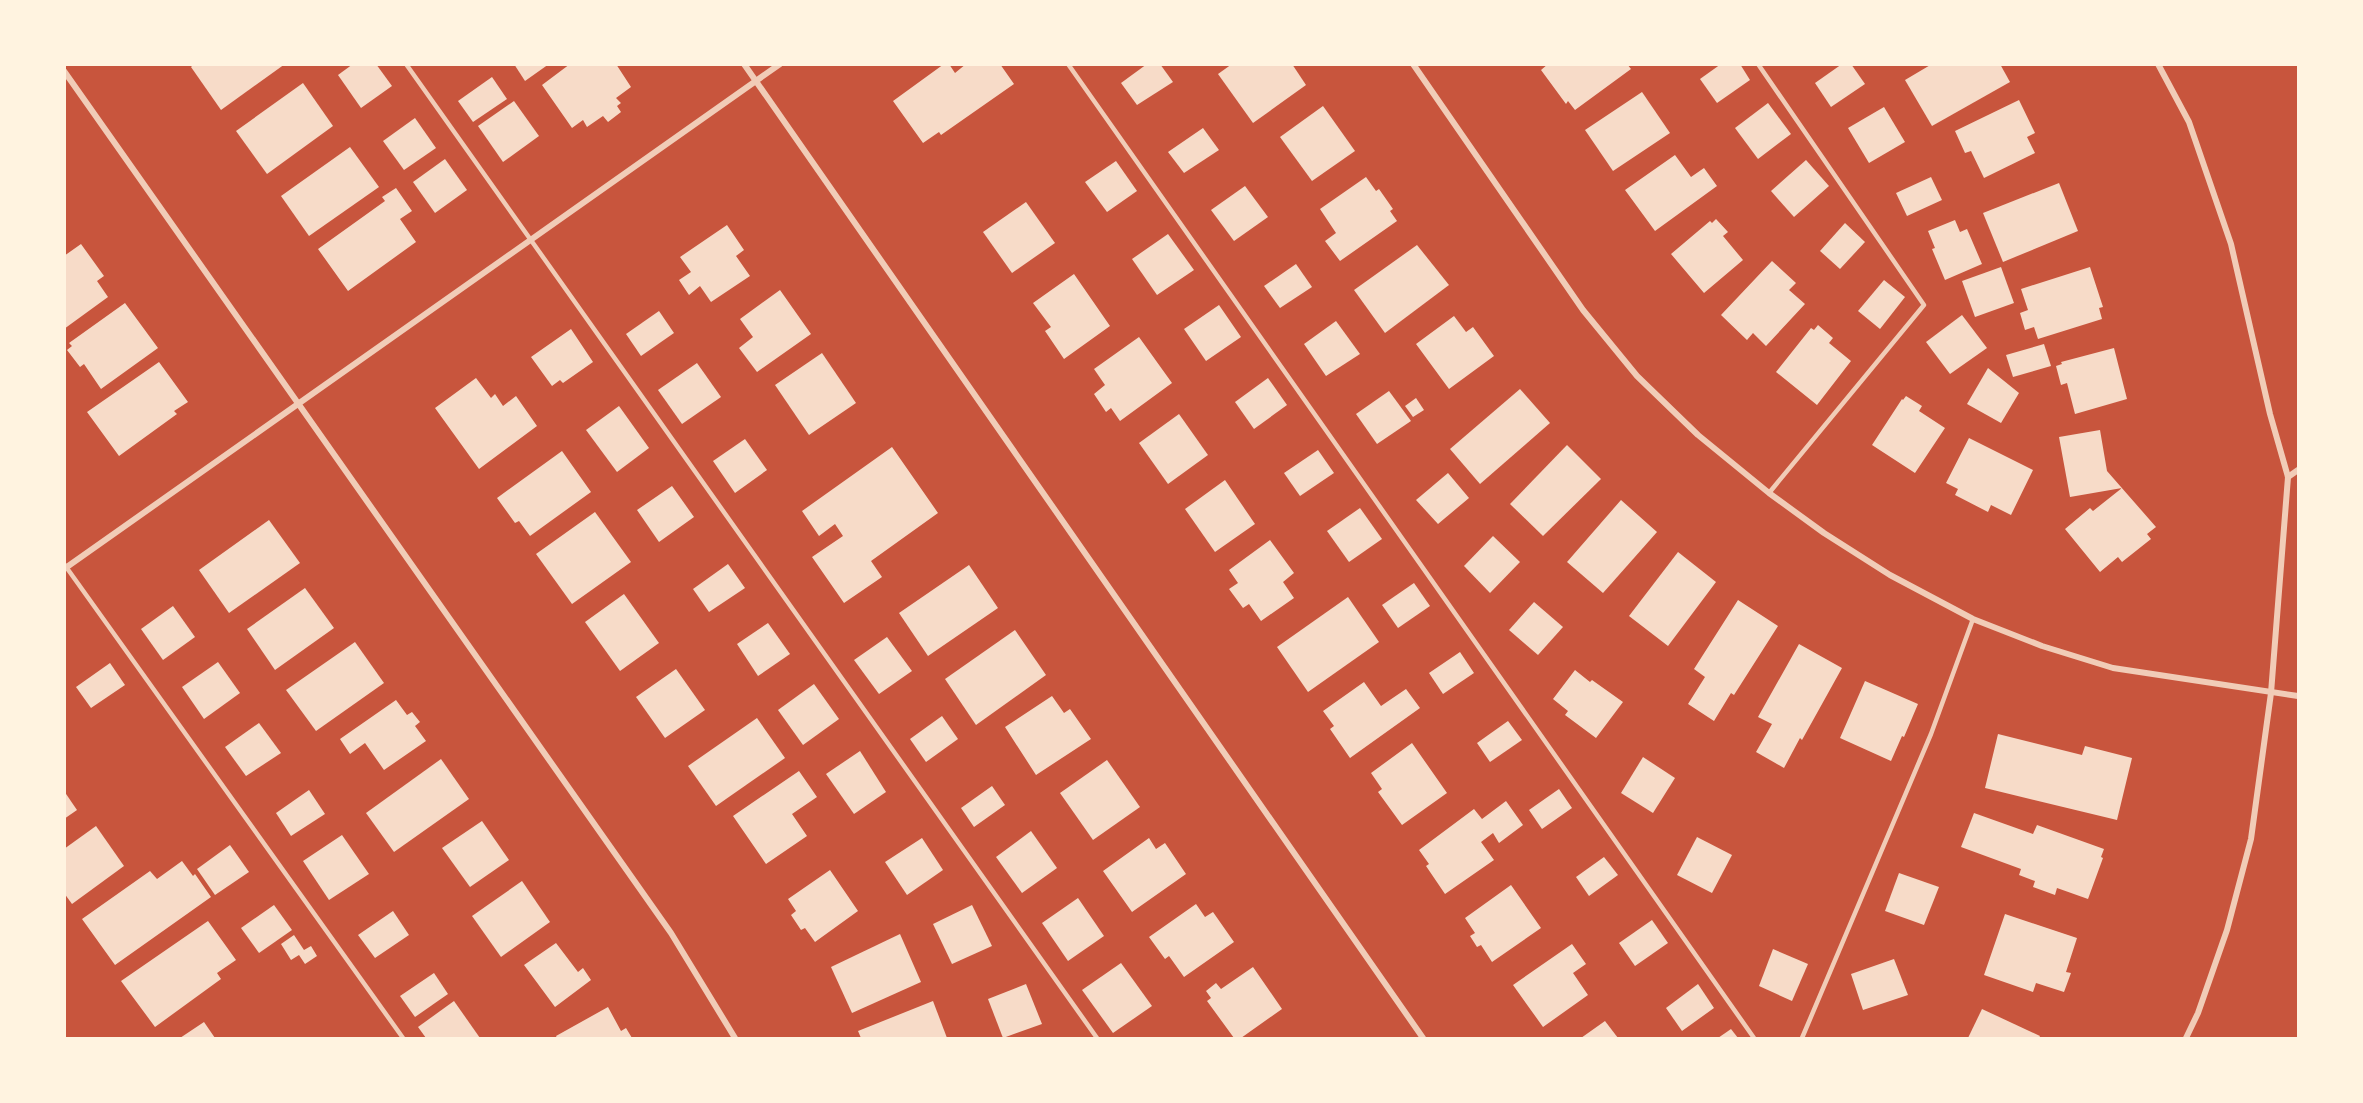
<svg xmlns="http://www.w3.org/2000/svg" width="2363" height="1103" viewBox="0 0 2363 1103" font-family="'DM Sans',sans-serif">
  <rect width="100%" height="100%" fill="#c8553d"/>
  <!-- building -->
  <g fill="#f7dbc8">
    <path d="M194,64H285L221,110L191,67Z"/>
    <path d="M353,64H376L392,86L361,108L338,75Z"/>
    <path d="M514,64H549L525,81Z"/>
    <path d="M570,64H616L631,87L616,98L621,103L617,106L621,112L608,122L603,116L587,127L583,120L572,128L542,85Z"/>
    <path d="M944,64H949L955,73L966,64H1000L1014,84L941,135L939,132L923,143L893,101Z"/>
    <path d="M1147,64H1160L1173,82L1137,105L1121,83Z"/>
    <path d="M1232,64H1292L1306,85L1253,123L1218,74Z"/>
    <path d="M1548,64H1627L1631,69L1575,110L1568,101L1566,104L1541,70Z"/>
    <path d="M1721,64H1740L1750,80L1717,103L1700,79Z"/>
    <path d="M1842,64H1851L1865,84L1831,107L1815,83Z"/>
    <path d="M1932,64H2000L2010,82L1932,126L1905,80Z"/>
    <path d="M492,77L507,99L473,122L458,101Z"/>
    <path d="M303,83L333,126L267,174L236,131Z"/>
    <path d="M1642,92L1670,133L1613,171L1585,130Z"/>
    <path d="M2019,100L2035,133L2027,137L2035,153L1984,178L1971,151L1965,153L1955,131Z"/>
    <path d="M514,101L539,136L503,162L478,126Z"/>
    <path d="M1768,103L1791,134L1758,159L1735,128Z"/>
    <path d="M1323,106L1355,151L1312,181L1280,137Z"/>
    <path d="M1884,107L1905,142L1869,163L1848,128Z"/>
    <path d="M415,118L436,148L404,170L383,141Z"/>
    <path d="M1203,128L1219,150L1184,173L1168,152Z"/>
    <path d="M350,147L379,187L309,236L281,196Z"/>
    <path d="M1675,155L1691,177L1704,168L1717,186L1655,231L1625,190Z"/>
    <path d="M445,159L467,190L435,213L413,182Z"/>
    <path d="M1806,160L1829,186L1794,217L1771,191Z"/>
    <path d="M1116,161L1137,191L1107,212L1085,182Z"/>
    <path d="M1366,177L1376,191L1379,189L1393,209L1390,211L1397,221L1340,261L1325,241L1336,233L1320,209Z"/>
    <path d="M1931,177L1942,200L1907,216L1896,193Z"/>
    <path d="M2059,183L2078,231L2003,262L1983,213Z"/>
    <path d="M1245,186L1268,217L1234,241L1211,210Z"/>
    <path d="M396,188L412,211L400,219L416,242L348,291L318,249L385,201L382,197Z"/>
    <path d="M1026,202L1055,243L1012,273L983,232Z"/>
    <path d="M1716,219L1728,232L1723,236L1743,260L1704,293L1671,254L1710,221L1712,223Z"/>
    <path d="M1955,220L1960,232L1967,229L1982,264L1945,280L1932,249L1935,248L1928,231Z"/>
    <path d="M1845,223L1865,242L1840,269L1820,251Z"/>
    <path d="M727,225L744,250L736,256L750,276L711,302L700,286L689,295L679,280L691,272L680,257Z"/>
    <path d="M1168,234L1194,270L1157,295L1132,259Z"/>
    <path d="M81,244L104,276L97,281L108,297L64,329V256Z"/>
    <path d="M1417,245L1449,285L1385,333L1354,290Z"/>
    <path d="M1772,261L1796,283L1789,290L1805,304L1766,346L1753,333L1747,340L1721,315Z"/>
    <path d="M1296,264L1312,287L1280,308L1264,286Z"/>
    <path d="M2001,267L2014,303L1975,317L1962,281Z"/>
    <path d="M2090,267L2103,307L2099,308L2102,319L2038,339L2034,327L2025,330L2020,313L2028,310L2021,289Z"/>
    <path d="M1074,274L1110,326L1064,359L1045,331L1051,327L1033,303Z"/>
    <path d="M1884,280L1905,297L1880,329L1858,311Z"/>
    <path d="M780,290L811,334L757,372L739,348L753,337L740,319Z"/>
    <path d="M125,303L158,348L101,389L84,364L80,367L67,350L72,346L69,343Z"/>
    <path d="M1219,305L1241,337L1206,361L1184,329Z"/>
    <path d="M659,311L674,333L641,356L626,334Z"/>
    <path d="M1962,315L1987,348L1950,374L1926,342Z"/>
    <path d="M1454,316L1466,332L1473,327L1494,356L1449,389L1416,344Z"/>
    <path d="M1336,321L1360,354L1326,376L1304,344Z"/>
    <path d="M1818,325L1833,338L1829,343L1851,361L1817,405L1776,372L1811,328L1814,330Z"/>
    <path d="M571,329L593,362L563,383L560,380L552,386L531,357Z"/>
    <path d="M1139,337L1172,383L1120,421L1111,408L1106,412L1094,394L1105,385L1094,369Z"/>
    <path d="M2044,344L2051,366L2013,377L2006,355Z"/>
    <path d="M2114,348L2127,399L2075,414L2067,383L2061,385L2056,366L2062,364L2061,362Z"/>
    <path d="M822,353L856,403L809,435L775,385Z"/>
    <path d="M159,362L188,402L174,411L177,414L119,456L87,412Z"/>
    <path d="M697,363L721,397L682,424L658,390Z"/>
    <path d="M1988,368L2019,393L2001,423L1967,404Z"/>
    <path d="M476,378L491,398L495,394L503,406L516,396L537,426L479,469L435,408Z"/>
    <path d="M1268,378L1287,405L1254,429L1235,402Z"/>
    <path d="M1520,389L1550,423L1480,484L1450,449Z"/>
    <path d="M1389,391L1411,421L1377,444L1356,414Z"/>
    <path d="M1906,396L1922,406L1919,411L1945,428L1915,473L1872,445L1902,399L1903,400Z"/>
    <path d="M1416,398L1424,410L1413,417L1405,406Z"/>
    <path d="M619,406L649,448L617,472L586,430Z"/>
    <path d="M1179,414L1208,455L1168,484L1139,443Z"/>
    <path d="M2100,430L2107,471L2156,527L2147,534L2151,539L2122,562L2118,557L2100,572L2065,529L2090,508L2093,511L2122,488L2070,497L2059,437Z"/>
    <path d="M1969,438L2033,470L2011,515L1991,505L1988,512L1955,495L1958,489L1946,483Z"/>
    <path d="M745,439L767,470L735,493L713,461Z"/>
    <path d="M1567,445L1601,479L1543,536L1510,504Z"/>
    <path d="M892,447L938,513L871,561L882,577L844,603L812,557L843,536L835,524L819,536L802,511Z"/>
    <path d="M1318,450L1334,473L1300,496L1284,473Z"/>
    <path d="M562,451L591,492L530,536L519,521L515,523L497,498Z"/>
    <path d="M1448,473L1469,498L1438,524L1416,500Z"/>
    <path d="M1225,480L1255,524L1215,552L1185,509Z"/>
    <path d="M672,486L694,517L659,542L637,510Z"/>
    <path d="M1621,500L1657,532L1603,593L1567,562Z"/>
    <path d="M1360,508L1382,539L1349,562L1327,531Z"/>
    <path d="M595,512L631,562L572,604L536,554Z"/>
    <path d="M269,520L300,563L229,613L199,570Z"/>
    <path d="M1493,536L1520,562L1490,593L1464,566Z"/>
    <path d="M1270,540L1294,573L1283,582L1294,598L1261,621L1249,604L1243,608L1229,589L1238,583L1229,570Z"/>
    <path d="M1678,552L1716,582L1668,646L1629,616Z"/>
    <path d="M728,564L745,588L709,612L693,589Z"/>
    <path d="M969,565L998,608L928,656L899,613Z"/>
    <path d="M1414,583L1430,606L1398,628L1382,605Z"/>
    <path d="M305,588L334,628L275,670L247,629Z"/>
    <path d="M624,594L659,643L620,671L585,622Z"/>
    <path d="M1348,597L1379,642L1308,692L1277,647Z"/>
    <path d="M1738,600L1778,626L1734,695L1731,693L1714,721L1688,704L1705,677L1694,669Z"/>
    <path d="M1534,602L1563,627L1538,655L1509,630Z"/>
    <path d="M173,606L195,637L163,660L141,629Z"/>
    <path d="M768,623L790,654L758,676L737,644Z"/>
    <path d="M1015,630L1046,675L976,725L945,679Z"/>
    <path d="M887,637L912,671L879,694L854,660Z"/>
    <path d="M355,642L384,683L316,731L286,690Z"/>
    <path d="M1799,644L1842,668L1802,740L1800,738L1784,768L1756,752L1772,724L1758,717Z"/>
    <path d="M1460,652L1474,673L1443,694L1429,673Z"/>
    <path d="M218,662L240,693L204,719L182,687Z"/>
    <path d="M110,663L125,685L91,708L76,687Z"/>
    <path d="M676,669L705,710L665,738L636,697Z"/>
    <path d="M1575,670L1590,682L1592,680L1623,702L1596,738L1565,715L1568,711L1553,699Z"/>
    <path d="M1865,681L1918,704L1904,737L1902,736L1891,761L1840,738Z"/>
    <path d="M1364,682L1381,706L1406,689L1420,708L1350,758L1330,729L1334,726L1323,711Z"/>
    <path d="M814,684L839,719L803,745L778,710Z"/>
    <path d="M1052,696L1064,713L1070,709L1091,739L1036,775L1005,727Z"/>
    <path d="M396,700L407,715L412,712L420,722L415,726L426,741L384,770L365,743L350,754L340,739Z"/>
    <path d="M942,716L958,739L926,762L910,739Z"/>
    <path d="M757,718L785,758L716,806L688,766Z"/>
    <path d="M1508,721L1522,740L1490,762L1477,743Z"/>
    <path d="M259,723L281,753L246,776L225,747Z"/>
    <path d="M1998,734L2082,755L2085,746L2132,758L2117,820L1985,788Z"/>
    <path d="M1412,743L1447,793L1402,825L1378,792L1382,789L1371,773Z"/>
    <path d="M860,751L886,792L854,814L826,774Z"/>
    <path d="M1643,757L1675,778L1653,813L1621,793Z"/>
    <path d="M441,759L469,799L394,852L366,813Z"/>
    <path d="M1107,760L1140,807L1093,840L1060,793Z"/>
    <path d="M799,771L817,797L792,814L807,836L766,864L733,816Z"/>
    <path d="M992,786L1005,805L974,827L961,808Z"/>
    <path d="M1559,789L1572,808L1542,829L1529,810Z"/>
    <path d="M309,790L325,814L291,836L276,813Z"/>
    <path d="M64,791L77,810L64,819Z"/>
    <path d="M1506,801L1523,825L1499,843L1493,833L1481,842L1494,860L1445,894L1426,866L1429,864L1419,850L1474,809L1482,819Z"/>
    <path d="M1974,813L2033,834L2037,825L2104,849L2101,857L2103,858L2088,899L2057,888L2055,895L2033,887L2035,881L2019,875L2021,869L1961,847Z"/>
    <path d="M482,821L509,860L470,887L442,848Z"/>
    <path d="M96,826L124,866L72,904L64,893V849Z"/>
    <path d="M1031,831L1057,868L1022,893L996,857Z"/>
    <path d="M342,835L369,874L329,900L303,861Z"/>
    <path d="M1697,837L1732,855L1712,893L1677,875Z"/>
    <path d="M922,838L943,870L907,895L885,862Z"/>
    <path d="M1149,838L1156,849L1165,843L1186,874L1132,912L1103,871Z"/>
    <path d="M230,845L249,872L215,895L197,869Z"/>
    <path d="M1604,857L1618,875L1589,896L1576,877Z"/>
    <path d="M182,861L193,876L195,874L211,897L115,965L82,919L150,871L157,879Z"/>
    <path d="M830,870L858,911L815,942L805,928L801,930L791,915L796,911L788,899Z"/>
    <path d="M1899,873L1939,887L1924,925L1885,911Z"/>
    <path d="M522,881L550,922L501,957L472,916Z"/>
    <path d="M1511,885L1541,928L1492,962L1481,945L1477,947L1470,936L1475,933L1465,918Z"/>
    <path d="M1078,898L1104,936L1068,961L1042,923Z"/>
    <path d="M1196,904L1205,917L1213,912L1234,942L1184,977L1169,956L1165,959L1149,937Z"/>
    <path d="M274,905L292,930L259,953L241,928Z"/>
    <path d="M972,905L992,946L952,964L933,924Z"/>
    <path d="M393,911L409,935L375,958L358,935Z"/>
    <path d="M2005,914L2077,938L2066,972L2071,973L2064,992L2036,983L2033,992L1984,975Z"/>
    <path d="M1652,920L1668,943L1635,966L1619,943Z"/>
    <path d="M208,921L236,960L217,973L221,979L155,1027L121,981Z"/>
    <path d="M900,934L921,982L852,1013L831,967Z"/>
    <path d="M294,935L304,950L311,946L317,956L305,964L299,955L291,960L281,944Z"/>
    <path d="M556,943L578,972L583,968L591,980L555,1007L524,965Z"/>
    <path d="M1572,944L1586,964L1573,973L1588,995L1543,1027L1513,985Z"/>
    <path d="M1773,949L1808,964L1792,1001L1759,986Z"/>
    <path d="M1894,959L1908,995L1863,1010L1851,974Z"/>
    <path d="M1121,963L1152,1006L1113,1033L1082,990Z"/>
    <path d="M1253,967L1282,1009L1241,1038H1234L1207,1001L1211,998L1206,991L1216,983L1221,989Z"/>
    <path d="M434,973L448,994L415,1017L400,996Z"/>
    <path d="M1026,984L1042,1024L1003,1038L988,999Z"/>
    <path d="M1698,984L1714,1008L1682,1031L1666,1008Z"/>
    <path d="M454,1001L480,1038H426L418,1027Z"/>
    <path d="M933,1001L947,1038H861L858,1031Z"/>
    <path d="M608,1007L621,1031L626,1028L632,1038H557L556,1036Z"/>
    <path d="M1982,1009L2040,1036L2039,1038H1968Z"/>
    <path d="M1605,1021L1618,1038H1581Z"/>
    <path d="M204,1022L215,1038H180Z"/>
    <path d="M1731,1029L1738,1038H1718Z"/>
  </g>
  <g fill="none" stroke-linecap="round" stroke-linejoin="round">
    <!-- service -->
    <g stroke="#f1ccb7" stroke-width="4.5">
      <path d="M406,64L1097,1038"/>
      <path d="M1068,64L1754,1038"/>
      <path d="M1758,64L1924,305L1769,493"/>
      <path d="M64,564L403,1038"/>
      <path d="M1802,1038L1931,734L1973,619"/>
    </g>
    <!-- minor -->
    <g stroke="#f1ccb7" stroke-width="6">
      <path d="M744,64L1423,1038"/>
      <path d="M1413,64L1583,310L1637,376L1698,435L1769,493L1824,533L1890,575L1973,619L2042,646L2113,668L2298,696"/>
      <path d="M2158,64L2189,122L2231,244L2270,414L2288,477L2271,693L2251,839L2227,930L2198,1013L2186,1038"/>
      <path d="M64,71L671,933L735,1038"/>
      <path d="M2288,477L2298,470"/>
      <path d="M64,569L780,64"/>
    </g>
  </g>
  <!-- border -->
  <rect width="2363" height="1103" fill="none" stroke="#fff3e0" stroke-width="132"/>
</svg>
